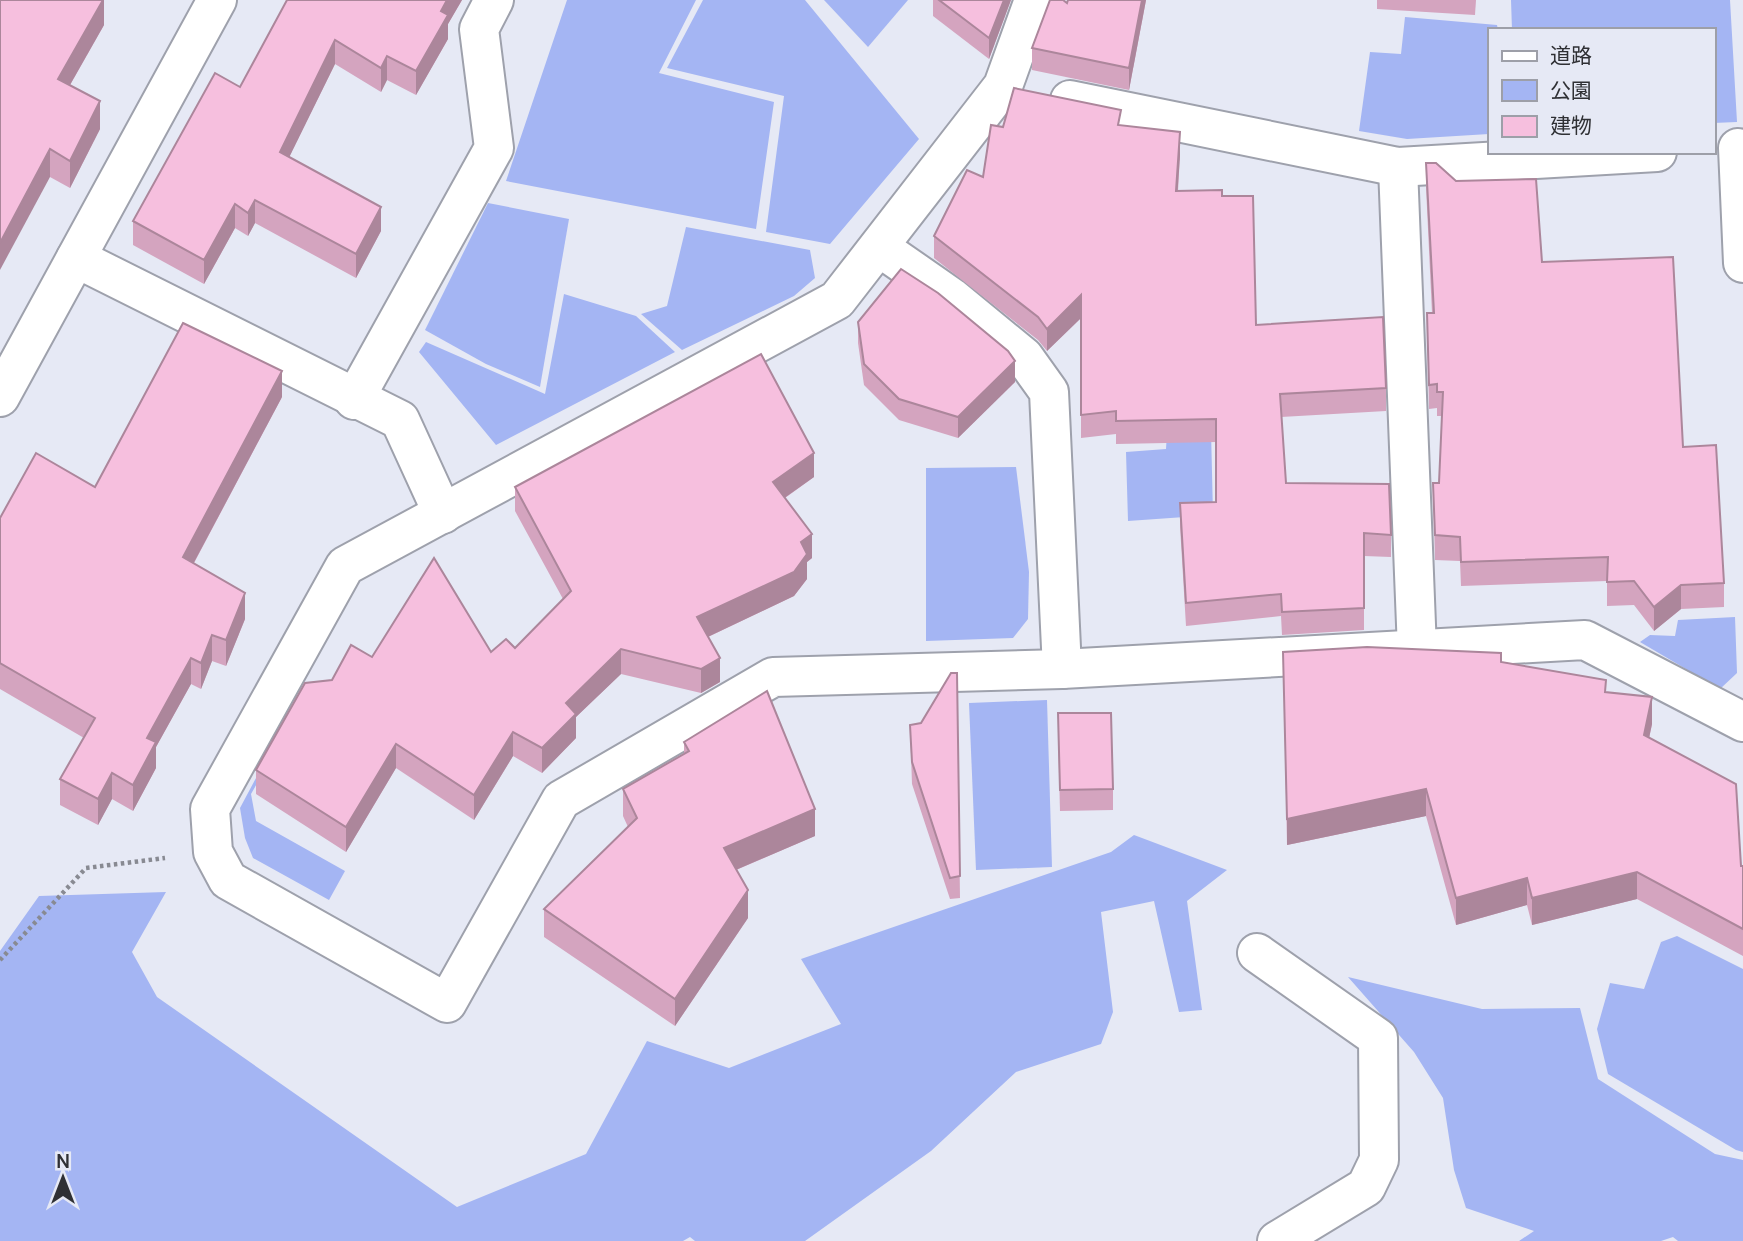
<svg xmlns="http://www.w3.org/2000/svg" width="1743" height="1241" viewBox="0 0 1743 1241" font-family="Manrope,'Noto Sans JP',sans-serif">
  <rect width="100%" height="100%" fill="#e6e9f5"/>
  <!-- green -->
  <g fill="#a4b5f3">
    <path d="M567,0H696L659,73L774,102L756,229L506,181Z"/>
    <path d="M703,0H805L919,139L830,244L766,232L784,96L667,68Z"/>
    <path d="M824,0H908L868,47Z"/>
    <path d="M1511,0H1730L1737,122L1713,123V30H1512Z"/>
    <path d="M1405,17L1497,25L1498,30H1489V134L1407,139L1359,131L1370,52L1401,54Z"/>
    <path d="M488,203L569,219L540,387L486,364L425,330Z"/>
    <path d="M686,227L810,250L815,278L794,296L682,350L641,314L667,306Z"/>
    <path d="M564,294L636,316L675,352L496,445L419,352L426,342L545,394Z"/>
    <path d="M1211,430L1213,515L1128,521L1126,452L1166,449L1167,432Z"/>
    <path d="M1016,467L1029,572L1028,619L1013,638L926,641V468Z"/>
    <path d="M1735,617L1737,673L1720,689L1640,642L1650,635L1675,636L1678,620Z"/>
    <path d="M1047,700L1052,867L976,870L969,703Z"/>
    <path d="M278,737L282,739L251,794L256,821L345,871L329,900L253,858L245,838L240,808Z"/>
    <path d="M1134,835L1227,870L1187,901L1202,1010L1179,1012L1154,901L1101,912L1113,1012L1101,1044L1016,1072L931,1151L805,1241H695L690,1237L683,1241H0V951L39,896L166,892L132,952L157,997L457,1207L586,1154L647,1041L729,1068L841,1024L801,959L1111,852Z"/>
    <path d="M1677,936L1743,969V1152L1736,1150L1608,1074L1597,1029L1610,983L1644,989L1661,942Z"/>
    <path d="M1348,977L1482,1009L1580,1008L1598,1079L1715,1154L1743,1160V1241H1678L1673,1237L1661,1241H1519L1534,1231L1466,1208L1454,1170L1443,1098L1414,1052Z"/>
  </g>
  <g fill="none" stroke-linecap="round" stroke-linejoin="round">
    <defs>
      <g id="street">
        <path d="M1034,0L1003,86L837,300L345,566L210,809L213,852L228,880L447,1003L561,800L773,677L1062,669L1585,640L1743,722"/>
        <path d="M1070,100L1398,167L1657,152"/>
        <path d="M1738,148L1743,263"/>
        <path d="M1398,167L1417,650"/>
        <path d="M879,247L951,297L1024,357L1049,392L1062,669"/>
        <path d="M76,258L400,420L443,514"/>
        <path d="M354,400L494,148L479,29L494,0"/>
        <path d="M1257,953L1378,1038L1379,1160L1366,1187L1277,1241"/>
      </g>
      <path id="secondary" d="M0,397L217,0"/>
    </defs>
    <!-- street casing -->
    <use href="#street" stroke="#9ea1ac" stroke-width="42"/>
    <!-- secondary casing -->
    <use href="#secondary" stroke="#9ea1ac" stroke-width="42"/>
    <!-- path -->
    <path stroke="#888a92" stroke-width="4.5" stroke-dasharray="3.5 3.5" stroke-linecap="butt" d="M0,960L86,868L165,858"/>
    <!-- street -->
    <use href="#street" stroke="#fff" stroke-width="38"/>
    <!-- secondary -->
    <use href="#secondary" stroke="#fff" stroke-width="38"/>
  </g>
  <!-- wall -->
  <g fill="#d4a4bf">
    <path d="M0,0H104V25L70,85L100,129L70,188L50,177Z"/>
    <path d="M287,0H462L448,24V39L416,95L387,80L381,92L335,64L289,157L381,231L356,278L255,223L248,236L235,228L204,284L133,245V221L240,87Z"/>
    <path d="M933,0H1011L989,59L933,16Z"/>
    <path d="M1068,0H1146L1129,90L1032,70V48L1067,3Z"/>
    <path d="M1377,0H1476L1475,15L1377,9Z"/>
    <path d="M1121,125L1180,155L1178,191L1222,196L1256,325L1386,388V411L1281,417L1286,483L1391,535V557L1364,556V630L1282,635L1281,616L1186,626L1180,526V503L1216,502V442L1116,444V434L1081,438V318L1047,351L1038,340L934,258V236L983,177L1003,127Z"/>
    <path d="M1426,163L1542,262L1683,447L1724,583V607L1681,609L1654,631L1634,605L1607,606V581L1461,586L1460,561L1435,560L1433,483H1439L1442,416H1437V408L1429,409L1427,313H1432L1426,187Z"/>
    <path d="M858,322L1015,382L958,438L899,420L864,385L858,343Z"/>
    <path d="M282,397L194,563L245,619L226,666L212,661L201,689L191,684L156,747V768L133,811L112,799L98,825L60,805V779L84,738L0,689V518L95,487Z"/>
    <path d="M814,477L785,498L812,558L807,562V579L794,596L708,637L720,682L701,693L621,674L576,717V738L542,773L513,756L474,820L396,768L346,852L256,794V770L332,680L372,657L491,652L515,648L563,599L515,511V487Z"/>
    <path d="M1283,652L1501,662L1606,692L1652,724L1649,738L1741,866H1743V956L1637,899L1532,925L1527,905L1456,925L1426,816L1287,845Z"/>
    <path d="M957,673L960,898L950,899L912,784L910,725L921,723Z"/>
    <path d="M1058,735L1113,789V810L1060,811Z"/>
    <path d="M684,742L815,836L736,870L748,918L675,1026L544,937V909L628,827L623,816V789L684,754Z"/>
  </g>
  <!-- shaded-wall -->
  <g fill="#ac869b">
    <path d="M103,0H104V25L58,106V79Z"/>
    <path d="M447,0H462L448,24V39L416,95V71L441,11Z"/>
    <path d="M1004,0H1011L989,59V38Z"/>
    <path d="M1142,0H1146L1129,90V68Z"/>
    <path d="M335,40V64L280,176V152Z"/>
    <path d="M387,56V80L381,92V68Z"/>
    <path d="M100,101V129L70,188V161Z"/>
    <path d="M1180,132V155L1176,214V191Z"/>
    <path d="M50,149V177L0,270V243Z"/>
    <path d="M255,200V223L248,236V213Z"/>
    <path d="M235,204V228L204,284V260Z"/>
    <path d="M381,207V231L356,278V254Z"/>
    <path d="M1081,295V318L1047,351V329Z"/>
    <path d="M1015,361V382L958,438V417Z"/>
    <path d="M282,371V397L183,583V557Z"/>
    <path d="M814,453V477L773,506V482Z"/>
    <path d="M812,534V558L807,562V579L794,596L697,642V617Z"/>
    <path d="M1681,585V609L1654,631V607Z"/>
    <path d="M245,593V619L226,666V640Z"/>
    <path d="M212,635V661L201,689V663Z"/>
    <path d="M621,649V674L576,717V738L542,773V748L566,703Z"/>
    <path d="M191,658V684L156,747V768L133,811V785L147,738Z"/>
    <path d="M720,658V682L701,693V669Z"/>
    <path d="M1652,697V724L1644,762V735Z"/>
    <path d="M513,732V756L474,820V795Z"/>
    <path d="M396,744V768L346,852V827Z"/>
    <path d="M112,773V799L98,825V799Z"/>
    <path d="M1426,789V816L1287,845V819Z"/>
    <path d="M815,809V836L724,875V848Z"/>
    <path d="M1637,872V899L1532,925V898Z"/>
    <path d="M1527,878V905L1456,925V898Z"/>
    <path d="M748,890V918L675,1026V999Z"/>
  </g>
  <!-- building -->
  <g fill="#f6bfde" stroke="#ac869b" stroke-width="2">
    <path d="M0,0H103L58,79L100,101L70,161L50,149L0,243Z"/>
    <path d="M287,0H447L441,11L448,15L416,71L387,56L381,68L335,40L280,152L381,207L356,254L255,200L248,213L235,204L204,260L133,221L215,73L240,87Z"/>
    <path d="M939,0H1004L989,38Z"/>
    <path d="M1050,0H1063L1067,3L1068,0H1142L1129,68L1032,48Z"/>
    <path d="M1014,88L1121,110L1118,125L1180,132L1176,191L1222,190V196H1253L1256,325L1383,317L1386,388L1280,394L1286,483L1389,484L1391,535L1364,533V608L1282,612L1281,594L1186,603L1180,503L1216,502V419L1116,421V411L1081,415V295L1047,329L1038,317L934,236L967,170L983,177L991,125L1003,127Z"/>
    <path d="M1426,163H1436L1456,181L1536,179L1542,262L1673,257L1683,447L1716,445L1724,583L1681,585L1654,607L1634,581L1607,582L1608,557L1461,562L1460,537L1435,535L1433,483H1439L1443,392H1437V384L1429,385L1427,313H1434Z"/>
    <path d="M901,269L938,293L1008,351L1015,361L958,417L899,399L864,364L858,322Z"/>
    <path d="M183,323L282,371L183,557L245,593L226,640L212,635L201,663L191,658L147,738L156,742L133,785L112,773L98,799L60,779L95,718L0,663V518L36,453L95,487Z"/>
    <path d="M761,354L814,453L773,482L812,534L801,542L807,554L794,572L697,617L720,658L701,669L621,649L566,703L576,714L542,748L513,732L474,795L396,744L346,827L256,770L305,683L332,680L351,645L372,657L434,558L491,652L506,639L515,648L571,591L515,487Z"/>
    <path d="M1367,647L1501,653V662L1606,680L1605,692L1652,697L1644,735L1736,784L1741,866H1743V929L1637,872L1532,898L1527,878L1456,898L1426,789L1287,819L1283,652Z"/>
    <path d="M951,673H957L960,876L950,878L912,762L910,725L921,723Z"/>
    <path d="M767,691L815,809L724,848L748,890L675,999L544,909L637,818L623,789L689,751L684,742Z"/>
    <path d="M1058,713H1111L1113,789L1060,790Z"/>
  </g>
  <!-- legend -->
  <rect x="1488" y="28" width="228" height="126" fill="#e6e9f5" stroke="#9d9fa8" stroke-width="2"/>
  <rect x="1502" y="51" width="35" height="10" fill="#ffffff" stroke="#9d9fa8" stroke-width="2"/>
  <text x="1550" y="63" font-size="21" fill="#2f3034">道路</text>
  <rect x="1502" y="80" width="35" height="21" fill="#a4b5f3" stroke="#9d9fa8" stroke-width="2"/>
  <text x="1550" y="98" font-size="21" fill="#2f3034">公園</text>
  <rect x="1502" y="116" width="35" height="21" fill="#f6bfde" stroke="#9d9fa8" stroke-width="2"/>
  <text x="1550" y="133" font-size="21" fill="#2f3034">建物</text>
  <!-- north arrow -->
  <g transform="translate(63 1178)" stroke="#e6e9f5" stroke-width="5" paint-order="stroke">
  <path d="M0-5L12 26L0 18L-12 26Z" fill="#2f3034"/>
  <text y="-10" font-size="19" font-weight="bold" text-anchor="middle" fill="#2f3034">N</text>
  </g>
</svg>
